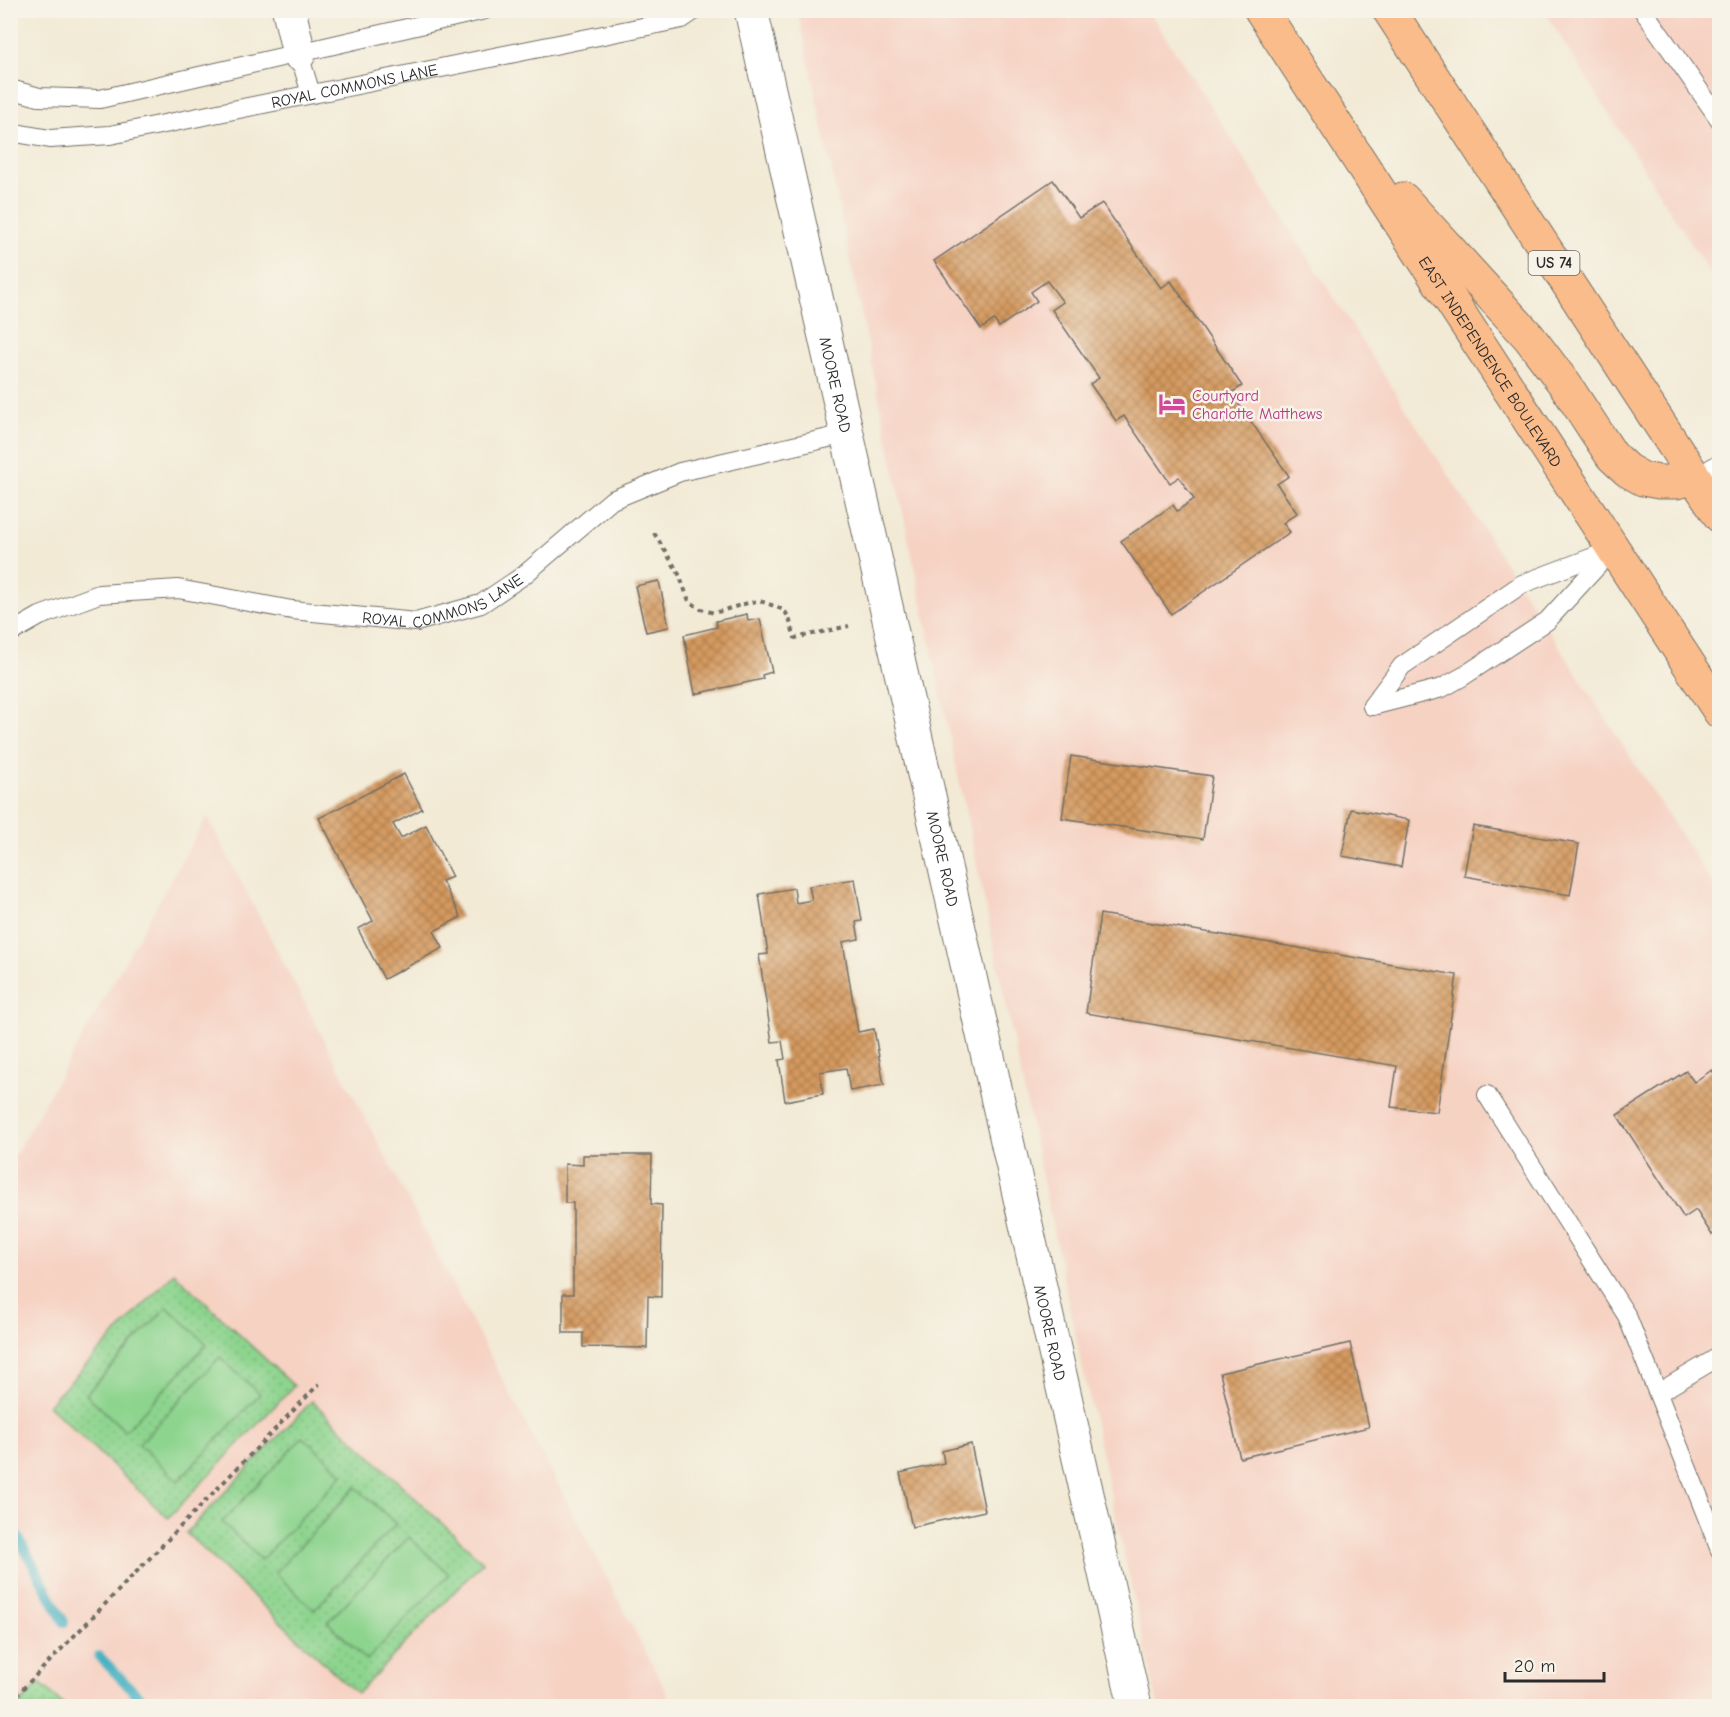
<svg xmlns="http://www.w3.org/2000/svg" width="1730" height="1717" viewBox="0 0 1730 1717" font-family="'Comic Neue',sans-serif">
  <defs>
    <pattern id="park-dots" width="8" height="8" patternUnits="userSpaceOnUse" patternTransform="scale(1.5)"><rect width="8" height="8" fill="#8dd48e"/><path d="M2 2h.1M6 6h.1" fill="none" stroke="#7ab67b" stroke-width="1.8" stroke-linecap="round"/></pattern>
    <pattern id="building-cross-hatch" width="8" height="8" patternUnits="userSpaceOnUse" patternTransform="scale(1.5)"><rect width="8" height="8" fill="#d59a5f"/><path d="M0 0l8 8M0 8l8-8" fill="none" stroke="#ad7e4f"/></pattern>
  </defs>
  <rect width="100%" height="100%" fill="#f7f3e8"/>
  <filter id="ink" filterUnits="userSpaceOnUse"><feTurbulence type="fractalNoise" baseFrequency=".0167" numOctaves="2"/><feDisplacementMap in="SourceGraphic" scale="12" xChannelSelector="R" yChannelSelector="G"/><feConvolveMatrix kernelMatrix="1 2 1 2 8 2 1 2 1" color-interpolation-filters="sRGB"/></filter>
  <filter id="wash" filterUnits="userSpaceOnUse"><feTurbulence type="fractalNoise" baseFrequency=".008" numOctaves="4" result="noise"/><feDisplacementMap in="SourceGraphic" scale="24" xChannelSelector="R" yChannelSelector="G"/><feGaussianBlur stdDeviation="1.35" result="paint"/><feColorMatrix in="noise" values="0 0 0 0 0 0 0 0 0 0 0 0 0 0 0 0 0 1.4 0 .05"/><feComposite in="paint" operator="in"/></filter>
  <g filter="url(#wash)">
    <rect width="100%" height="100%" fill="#f2ead5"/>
    <!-- built -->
    <g fill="#f6d2c3">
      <path d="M798,11H1149L1719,894V1706H1158L1077,1344Z"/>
      <path d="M1544,11H1719V288Z"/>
      <path d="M207,817L674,1706H11V1162Z"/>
    </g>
    <!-- park -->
    <g fill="url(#park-dots)" stroke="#5c805c" stroke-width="1.5">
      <path d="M174,1273L294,1386L168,1518L48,1405Z"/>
      <path d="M312,1401L483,1562L357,1694L186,1533Z"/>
      <path d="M40,1683L65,1706H18Z"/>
    </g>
    <!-- garden -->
    <g fill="#8dd48e" stroke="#5c805c" stroke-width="1.5">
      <path d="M167,1307L207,1344L125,1431L86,1394Z"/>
      <path d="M220,1357L260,1394L178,1481L139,1444Z"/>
      <path d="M303,1437L343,1474L261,1560L222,1522Z"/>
      <path d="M356,1487L396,1524L314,1610L275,1573Z"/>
      <path d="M409,1537L449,1574L367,1660L328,1622Z"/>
    </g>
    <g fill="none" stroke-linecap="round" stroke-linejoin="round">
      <!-- stream -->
      <g stroke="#44b0c2" stroke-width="10">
        <path d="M10,1522L64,1622"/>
        <path d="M99,1656L148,1706"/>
      </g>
    </g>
    <g id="blocks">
      <!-- building -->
      <g fill="url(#building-cross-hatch)">
        <path d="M1053,180L1079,218L1102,203L1161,288L1171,281L1242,386L1231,393L1289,476L1277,484L1297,513L1283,523L1290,532L1171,614L1121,541L1173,505L1177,511L1194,499L1179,477L1170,483L1124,416L1116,421L1090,384L1099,378L1052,310L1063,302L1047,281L1031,292L1037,301L999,327L994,320L981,329L934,261Z"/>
        <path d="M659,581L669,627L646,632L635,586Z"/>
        <path d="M747,614L748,621L760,619L772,672L762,675L763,679L695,694L684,635L717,627L716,621Z"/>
        <path d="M1071,756L1212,776L1203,839L1062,818Z"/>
        <path d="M404,774L422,809L393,824L401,838L426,825L452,877L442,881L461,917L434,931L443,948L384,979L358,929L373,921L319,818Z"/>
        <path d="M1351,809L1409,820L1401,867L1342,856Z"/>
        <path d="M1473,826L1579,844L1570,895L1464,876Z"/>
        <path d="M855,879L862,921L856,922L859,939L843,942L858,1032L874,1029L884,1085L850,1091L846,1068L820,1072L823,1094L785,1101L779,1060L785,1059L782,1041L772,1042L759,955L768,954L759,894L794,888L796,903L812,900L809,886Z"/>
        <path d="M1100,914L1457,975L1437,1112L1391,1107L1397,1066L1086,1013Z"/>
        <path d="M1712,1070L1720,1082V1230L1712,1235L1696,1210L1684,1218L1617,1115L1686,1071L1694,1082Z"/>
        <path d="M583,1155H652L651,1204L662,1205L661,1297L648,1296L647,1348L583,1347V1333H563V1294H573V1203H565V1164L583,1165Z"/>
        <path d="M1350,1343L1369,1427L1240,1458L1220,1373Z"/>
        <path d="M971,1444L985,1511L912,1527L900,1473L944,1463L942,1451Z"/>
      </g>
    </g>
  </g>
  <g filter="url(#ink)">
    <use href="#blocks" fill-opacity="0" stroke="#716e66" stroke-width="1.5"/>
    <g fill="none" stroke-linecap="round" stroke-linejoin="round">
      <defs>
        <g id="service">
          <path d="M1643,10L1720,120"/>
          <path d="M299,54L311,94"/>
          <path d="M10,89L39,97L100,99L485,10"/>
          <path id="s1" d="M10,132L50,139L110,135L682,19L695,10"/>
          <path d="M1695,478L1720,463"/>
          <path id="s2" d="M10,633L40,616L99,594L178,589L292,610L416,622L481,604L524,575L612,500L680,472L846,434"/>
          <path d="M1372,706L1442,688L1462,677L1547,621L1613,549"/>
          <path d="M1372,706L1402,666L1522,584L1609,551"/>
          <path d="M1487,1095L1627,1316L1720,1550"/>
          <path d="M1658,1393L1720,1356"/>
        </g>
        <path id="minor" d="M289,10L299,54"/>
        <g id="tertiary">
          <path id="s3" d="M751,10L1135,1706"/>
        </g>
        <g id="trunk">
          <path id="s4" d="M1261,10L1720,712"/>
          <path d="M1389,10L1720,516"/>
          <path d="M1403,199L1529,337L1566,386L1612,456L1627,470L1643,479L1659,482H1677L1695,478"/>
        </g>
      </defs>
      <!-- service casing -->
      <use href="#service" stroke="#716e66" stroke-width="20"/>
      <!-- minor casing -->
      <use href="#minor" stroke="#716e66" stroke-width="35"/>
      <!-- tertiary casing -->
      <use href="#tertiary" stroke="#716e66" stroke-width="35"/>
      <!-- trunk casing -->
      <use href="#trunk" stroke="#716e66" stroke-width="35"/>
      <!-- path -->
      <g stroke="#716e66" stroke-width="4" stroke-dasharray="4.5 4.5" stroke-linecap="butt">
        <path d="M654,533L678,572L689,601L701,609L714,613L751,602L760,601L774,606L784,610L789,618L795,638L849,626"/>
        <path d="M10,1702L319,1384"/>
      </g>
      <!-- service -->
      <use href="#service" stroke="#fff" stroke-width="18"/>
      <!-- minor -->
      <use href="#minor" stroke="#fff" stroke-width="33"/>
      <!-- tertiary -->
      <use href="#tertiary" stroke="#fff" stroke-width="33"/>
      <!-- trunk -->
      <use href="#trunk" stroke="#fabc8b" stroke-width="33"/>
    </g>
  </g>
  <!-- icons -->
  <defs>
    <symbol id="hotel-bare" viewBox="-9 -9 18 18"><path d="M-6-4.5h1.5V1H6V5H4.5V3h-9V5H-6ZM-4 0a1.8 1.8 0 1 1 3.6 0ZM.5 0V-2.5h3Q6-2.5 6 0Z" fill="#d1479c" stroke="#f7f3e8" stroke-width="2.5" paint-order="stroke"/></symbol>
  </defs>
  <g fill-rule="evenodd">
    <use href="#hotel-bare" x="1153" y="385" width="38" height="38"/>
  </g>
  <g text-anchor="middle" stroke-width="5" stroke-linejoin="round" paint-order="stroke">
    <!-- shield labels -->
    <rect fill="#f7f3e8" stroke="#686764" stroke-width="1.5" x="1528.5" y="251" width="51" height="24" rx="4.5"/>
    <g font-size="15" font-weight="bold" fill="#2b2b2b">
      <text x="1554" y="268">US 74</text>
    </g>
    <!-- street labels -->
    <g font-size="16" fill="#2b2b2b" stroke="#f7f3e8">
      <text dy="6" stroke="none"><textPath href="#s1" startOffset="350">ROYAL COMMONS LANE</textPath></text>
      <text dy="6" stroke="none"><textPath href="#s4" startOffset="420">EAST INDEPENDENCE BOULEVARD</textPath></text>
      <text dy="6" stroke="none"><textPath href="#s3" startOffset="384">MOORE ROAD</textPath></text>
      <text dy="6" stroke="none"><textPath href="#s2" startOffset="448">ROYAL COMMONS LANE</textPath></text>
      <text dy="6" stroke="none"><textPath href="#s3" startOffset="870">MOORE ROAD</textPath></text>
      <text dy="6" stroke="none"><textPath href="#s3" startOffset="1356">MOORE ROAD</textPath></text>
    </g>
    <!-- hotel labels -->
    <g font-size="16" fill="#b23c85" stroke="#f7f3e8" text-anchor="start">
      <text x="1192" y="401">Courtyard<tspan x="1192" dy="18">Charlotte Matthews</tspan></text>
    </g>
  </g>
  <!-- margin -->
  <rect width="1730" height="1717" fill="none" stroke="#f7f3e8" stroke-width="36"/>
  <!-- scale -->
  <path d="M1505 1672v9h99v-9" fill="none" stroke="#2b2b2b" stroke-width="3"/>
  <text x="1514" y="1672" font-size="18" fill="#2b2b2b" stroke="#f7f3e8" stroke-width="4.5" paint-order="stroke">20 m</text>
</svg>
